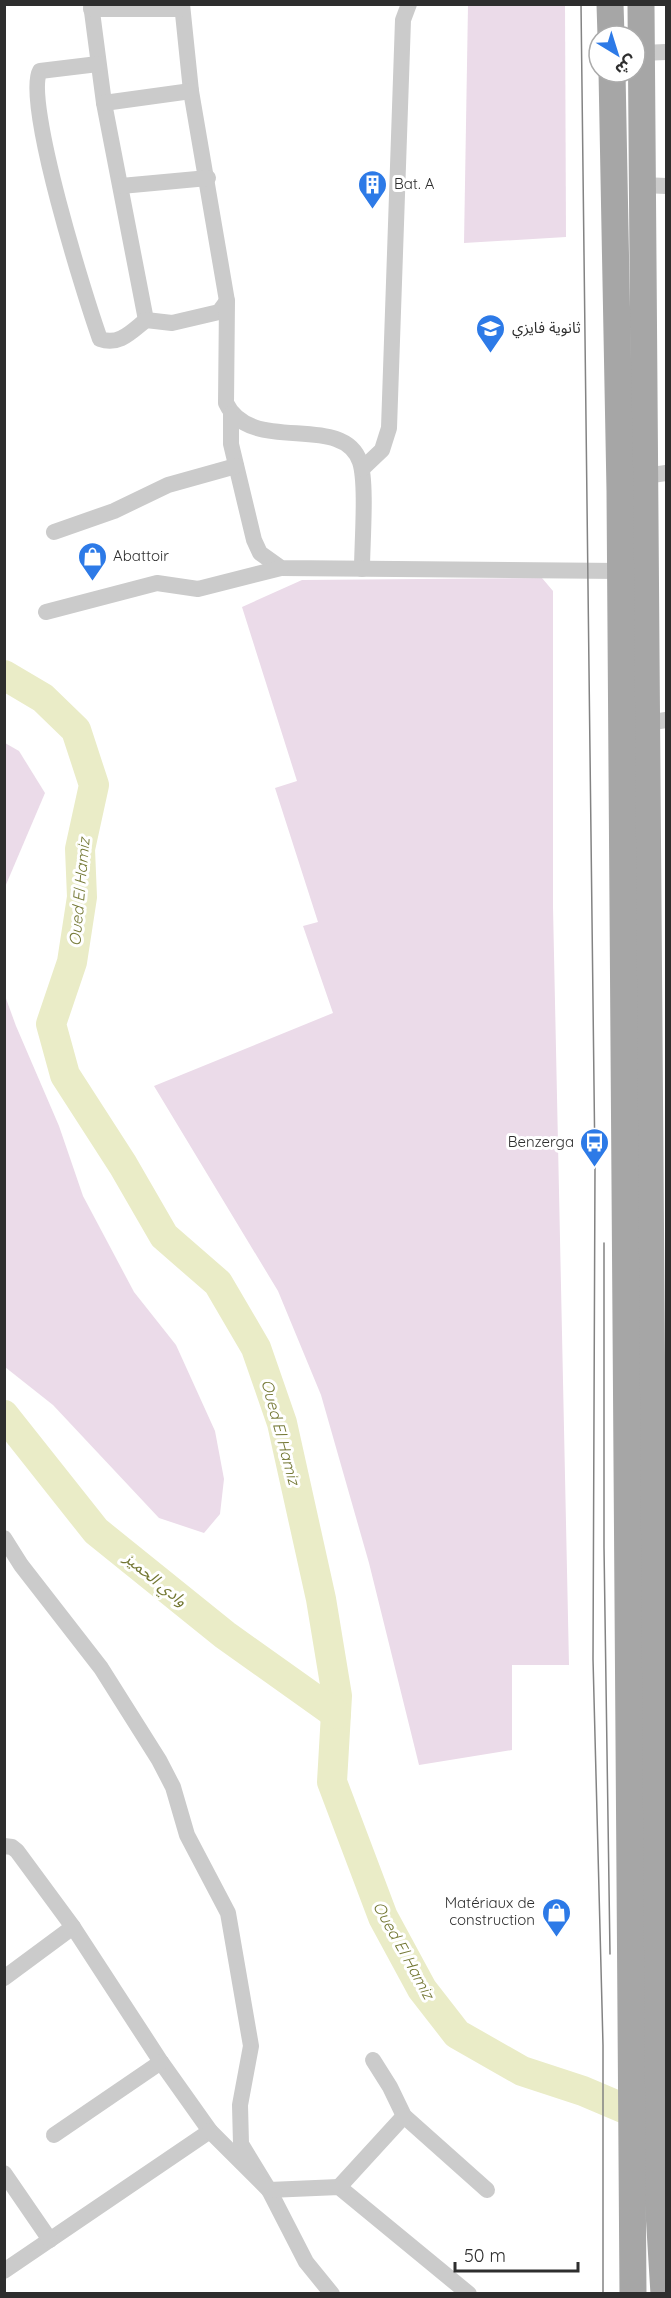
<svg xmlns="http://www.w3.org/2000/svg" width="671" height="2298" viewBox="0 0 671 2298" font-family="Quicksand,'Noto Sans Arabic',sans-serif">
  <rect width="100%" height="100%" fill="#fff"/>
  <!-- green -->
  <g fill="#ebdbe9">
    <path d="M468,5H565L566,237L464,243Z"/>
    <path d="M542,578L553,591V907L569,1665H512V1750L419,1765L369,1563L321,1395L278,1291L154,1086L333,1013L303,926L318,922L275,788L297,781L242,607L302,580Z"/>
    <path d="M5,743L19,751L45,793L5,887Z"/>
    <path d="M4,993L16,1026L59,1126L83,1196L134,1292L176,1345L215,1431L224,1479L220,1514L204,1533L159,1518L53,1405L5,1367Z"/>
  </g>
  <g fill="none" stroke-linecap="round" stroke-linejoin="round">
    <!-- river -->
    <g stroke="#eaecc7" stroke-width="30">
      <path d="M4,675L43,698L76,730L94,785L80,849L82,897L72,962L51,1024L65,1075L123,1165L164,1236L218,1283L256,1348L282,1423L321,1599L337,1696L332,1782L383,1917L422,1989L457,2034L522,2071L583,2091L656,2122"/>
      <path d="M4,1415L96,1531L225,1635L336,1714"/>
    </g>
    <!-- minor -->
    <g stroke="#cbcbcb" stroke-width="16">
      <path d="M91,4L104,103L146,320L172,323L219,312L227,301"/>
      <path d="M182,4L191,91L227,301L226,403C251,456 343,411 360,462C367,483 362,544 362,569"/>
      <path d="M91,9H182"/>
      <path d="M642,53L666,52"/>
      <path d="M98,64L40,71C23,100 86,300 100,339C119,346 131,332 146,320"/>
      <path d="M104,103L191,91"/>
      <path d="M643,185L666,186"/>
      <path d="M121,186L208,178"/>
      <path d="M231,414V444L254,540L260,553L281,568L620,571"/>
      <path d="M362,469L382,450L389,428L403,20L409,4"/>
      <path d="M645,476L666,473"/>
      <path d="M54,532L114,511L168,485L236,466"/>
      <path d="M46,612L157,583L198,589L281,568"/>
      <path d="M647,723L666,720"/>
      <path d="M4,1538L21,1565L101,1668L159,1760L173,1787L187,1835L228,1913L251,2046L240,2105L241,2144L269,2190L306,2262L332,2294"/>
      <path d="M4,1846L12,1847L17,1851L73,1927"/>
      <path d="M4,1978L73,1927L161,2062L210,2131L4,2271"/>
      <path d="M373,2060L390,2087L404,2116L487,2190"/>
      <path d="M210,2131L269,2190L339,2187L469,2294"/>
      <path d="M54,2135L161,2062"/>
      <path d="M4,2173L50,2240"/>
      <path d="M339,2187L404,2116"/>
    </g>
    <!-- primary -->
    <g stroke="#a6a6a6" stroke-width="27">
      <path d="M610,4L611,36"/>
      <path d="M641,4L658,2196L664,2294"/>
      <path d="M612,72L620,491L633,2294"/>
    </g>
    <!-- tram -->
    <g stroke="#838383" stroke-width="1.5">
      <path d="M581,4L595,1168L593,1659L603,2045V2294"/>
      <path d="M604,1243V1547L610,1954"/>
    </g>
  </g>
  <!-- icons -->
  <defs>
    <symbol id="building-pin" viewBox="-11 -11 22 30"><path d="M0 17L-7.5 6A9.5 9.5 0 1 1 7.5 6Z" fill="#2d7ae7" stroke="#fff"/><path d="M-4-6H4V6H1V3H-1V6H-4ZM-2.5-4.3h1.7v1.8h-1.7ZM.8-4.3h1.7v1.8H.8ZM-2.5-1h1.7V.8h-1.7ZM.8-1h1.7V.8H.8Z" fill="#fff"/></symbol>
    <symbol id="school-pin" viewBox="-11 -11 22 30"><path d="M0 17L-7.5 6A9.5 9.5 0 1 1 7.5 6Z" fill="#2d7ae7" stroke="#fff"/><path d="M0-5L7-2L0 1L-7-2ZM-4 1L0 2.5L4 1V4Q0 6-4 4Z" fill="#fff"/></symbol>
    <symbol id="shop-pin" viewBox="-11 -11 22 30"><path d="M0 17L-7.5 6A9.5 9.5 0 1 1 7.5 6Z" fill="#2d7ae7" stroke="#fff"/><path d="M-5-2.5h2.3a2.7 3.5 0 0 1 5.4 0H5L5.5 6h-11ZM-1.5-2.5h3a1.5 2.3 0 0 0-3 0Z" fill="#fff"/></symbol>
    <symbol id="bus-pin" viewBox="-11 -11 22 30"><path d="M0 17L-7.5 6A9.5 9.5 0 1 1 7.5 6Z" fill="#2d7ae7" stroke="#fff"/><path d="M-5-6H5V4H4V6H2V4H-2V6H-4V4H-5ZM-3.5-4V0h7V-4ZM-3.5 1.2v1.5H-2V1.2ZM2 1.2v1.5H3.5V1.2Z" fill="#fff"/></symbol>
  </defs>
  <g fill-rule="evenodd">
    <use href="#building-pin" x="356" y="168" width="33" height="45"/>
    <use href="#school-pin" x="474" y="312" width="33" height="45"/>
    <use href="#shop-pin" x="76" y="540" width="33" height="45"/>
    <use href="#bus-pin" x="578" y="1126" width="33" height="45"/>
    <use href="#shop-pin" x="540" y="1896" width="33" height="45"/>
  </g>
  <g text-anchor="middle" stroke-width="6" stroke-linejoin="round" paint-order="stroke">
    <!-- poi labels -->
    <g font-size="15" fill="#2e2e2e" stroke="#fff" text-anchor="start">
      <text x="394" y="189">Bat. A</text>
      <text x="512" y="333">ثانوية فايزي</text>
      <text x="113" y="561">Abattoir</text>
      <text x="574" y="1147" text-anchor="end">Benzerga</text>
      <text x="535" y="1908" text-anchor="end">Matériaux de<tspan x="535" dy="17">construction</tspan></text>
    </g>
    <!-- water labels -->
    <g font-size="16" font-style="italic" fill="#737733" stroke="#fff">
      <text transform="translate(79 892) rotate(-85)" y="6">Oued El Hamiz</text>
      <text transform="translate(281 1432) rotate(75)" y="6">Oued El Hamiz</text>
      <text transform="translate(156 1579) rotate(39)" y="6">وادي الحميز</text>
      <text transform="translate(404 1950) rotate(61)" y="6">Oued El Hamiz</text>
    </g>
  </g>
  <!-- border -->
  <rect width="671" height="2298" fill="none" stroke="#2e2e2e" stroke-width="12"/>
  <!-- north arrow -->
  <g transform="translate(617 54) rotate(142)"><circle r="28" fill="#ffffff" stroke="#ababab" stroke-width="1.5"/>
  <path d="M0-4.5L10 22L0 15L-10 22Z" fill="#2d7ae7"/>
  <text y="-9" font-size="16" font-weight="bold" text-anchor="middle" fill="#2e2e2e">ش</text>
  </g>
  <!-- scale -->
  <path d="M455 2262v9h123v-9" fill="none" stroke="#2e2e2e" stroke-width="3"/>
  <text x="464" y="2262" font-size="18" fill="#2e2e2e" stroke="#ffffff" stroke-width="4.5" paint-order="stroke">50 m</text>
</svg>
